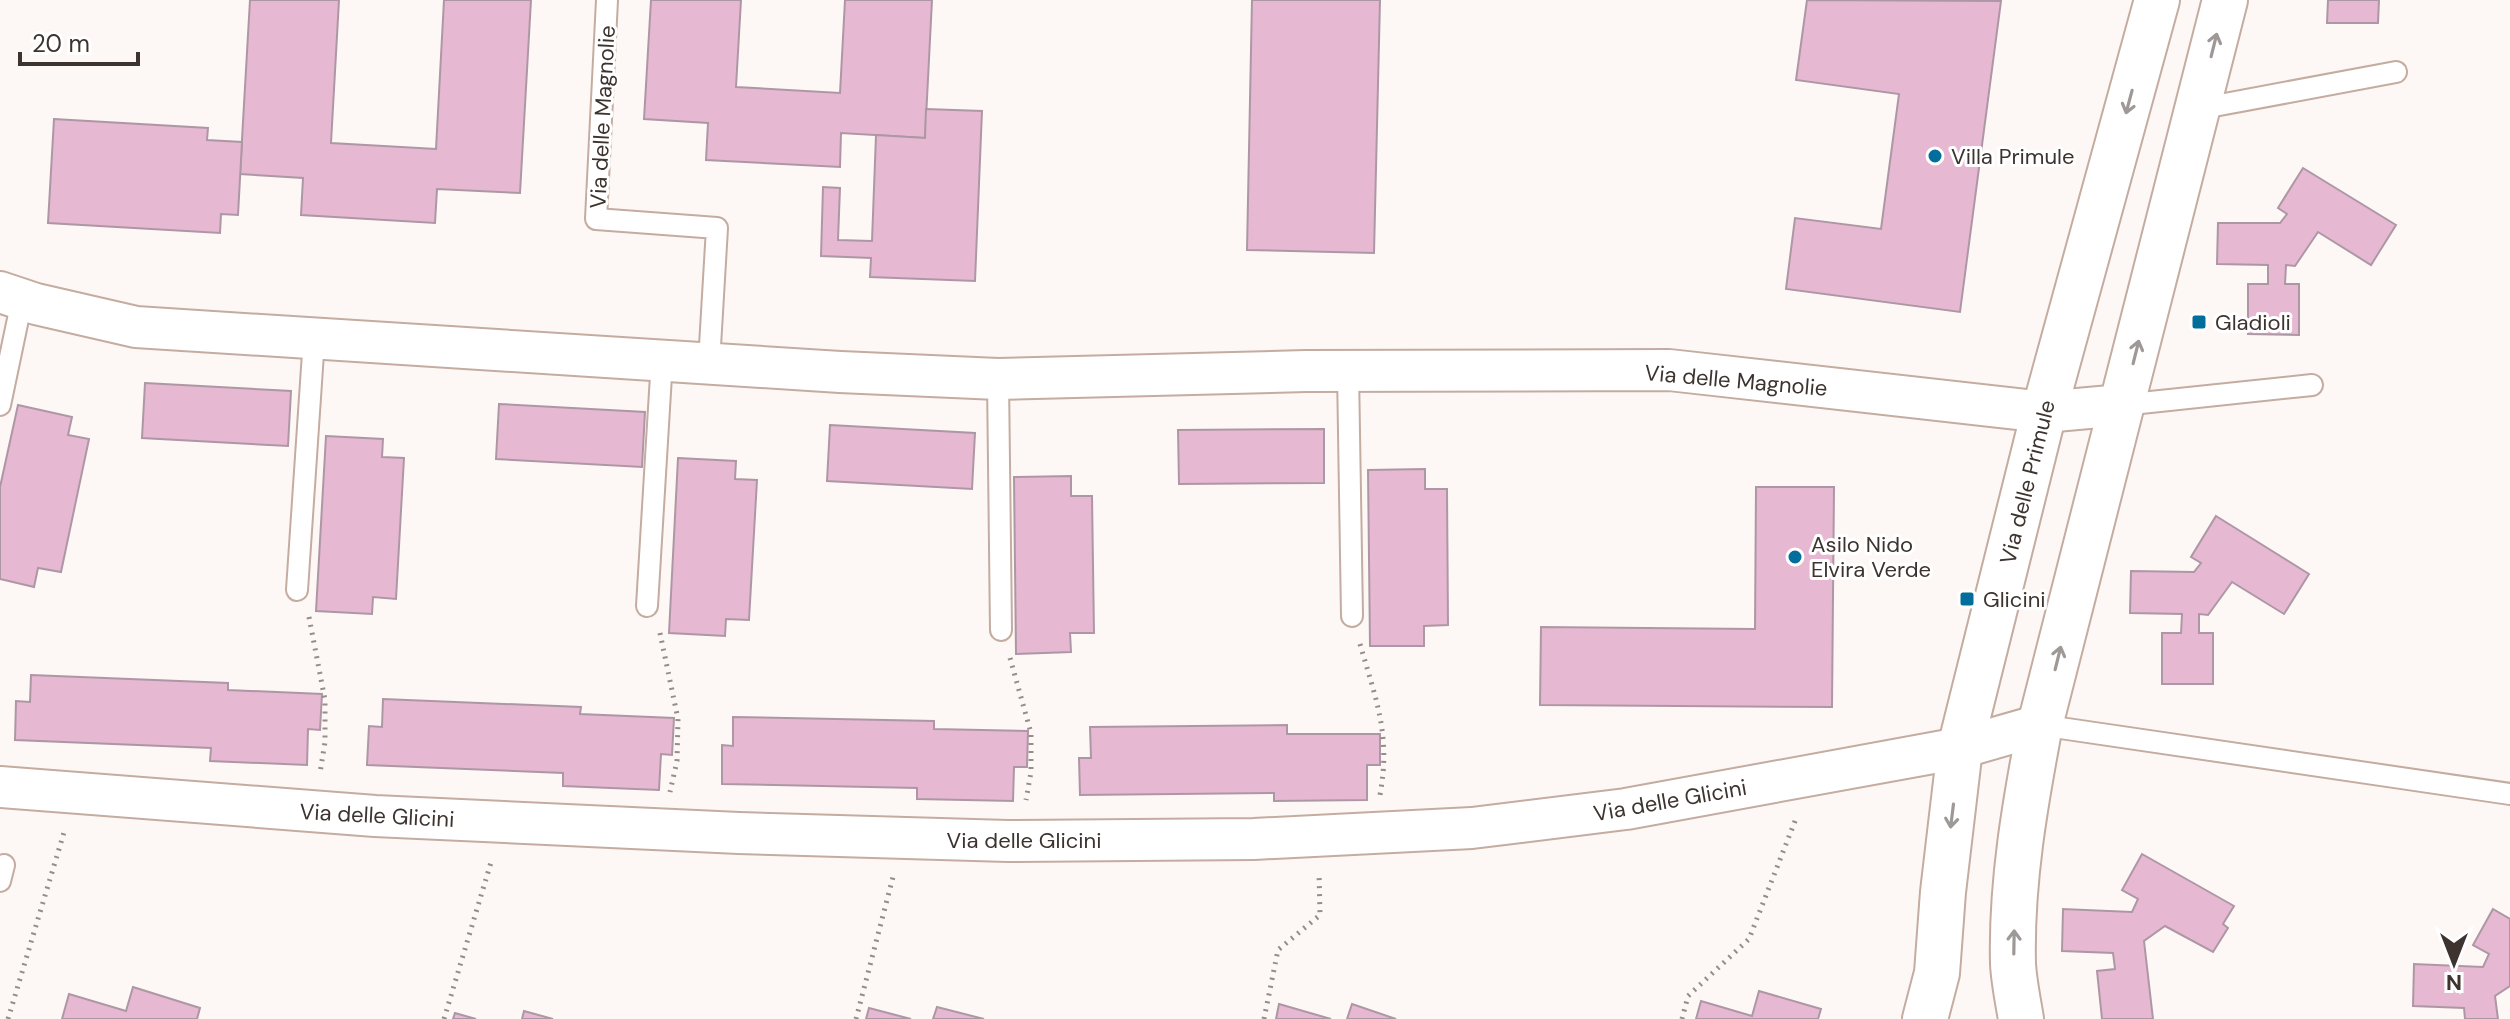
<svg xmlns="http://www.w3.org/2000/svg" width="2510" height="1019" viewBox="0 0 2510 1019" font-family="'DM Sans',sans-serif">
  <rect width="100%" height="100%" fill="#fdf8f5"/>
  <!-- building -->
  <g fill="#e6b8d2" stroke="#ae97a4" stroke-width="2">
    <path d="M250,0H339L331,143L436,149L444,0H531L520,193L437,189L435,223L301,215L303,178L240,174Z"/>
    <path d="M651,0H741L736,87L840,93L845,0H932L925,138L841,133L840,167L706,160L708,123L644,119Z"/>
    <path d="M1252,0H1380L1374,253L1247,250Z"/>
    <path d="M1807,0L2001,1L1960,312L1786,289L1795,218L1881,229L1899,94L1796,80Z"/>
    <path d="M2328,0H2379L2378,23H2327Z"/>
    <path d="M926,109L982,111L975,281L870,277L871,258L821,256L823,187L840,188L838,240L872,241L876,135L925,138Z"/>
    <path d="M54,119L208,128L207,140L242,142L238,215L221,214L220,233L48,223Z"/>
    <path d="M2303,168L2396,225L2371,265L2318,232L2295,266L2286,265L2285,284H2299V335L2248,334V284H2268V265L2217,264L2218,223H2280L2287,214L2278,208Z"/>
    <path d="M145,383L291,391L288,446L142,438Z"/>
    <path d="M499,404L645,412L642,467L496,459Z"/>
    <path d="M18,405L72,417L68,435L89,439L61,572L38,568L34,587L0,579V487Z"/>
    <path d="M830,425L975,433L972,489L827,481Z"/>
    <path d="M1324,429V483L1179,484L1178,430Z"/>
    <path d="M326,436L383,439L382,457L404,458L396,599L373,597L372,614L316,611Z"/>
    <path d="M678,458L736,461L735,479L757,480L749,620L726,619L725,636L669,633Z"/>
    <path d="M1425,469V489H1447L1448,625L1424,626V646H1370L1368,470Z"/>
    <path d="M1071,476V496H1092L1094,633H1070L1071,652L1016,654L1014,477Z"/>
    <path d="M1756,487H1834L1832,707L1540,705L1541,627L1755,629Z"/>
    <path d="M2216,516L2309,574L2284,614L2232,582L2208,615L2199,614V633H2213V684H2162V633H2181L2182,614L2130,613L2131,571L2194,572L2201,563L2191,557Z"/>
    <path d="M31,675L228,683V690L322,694L320,730L308,729L307,765L210,761L211,748L15,740L16,701L30,702Z"/>
    <path d="M383,699L581,707L580,714L674,718L672,755L661,754L659,790L563,786V773L367,765L369,726L382,727Z"/>
    <path d="M733,717L934,721V729L1028,731L1027,767H1014L1013,801L917,799V788L722,784V745L733,746Z"/>
    <path d="M1287,725V734H1380V765H1367V800L1274,801V793L1080,795L1079,758H1091L1090,727Z"/>
    <path d="M2142,854L2234,906L2223,924L2228,928L2213,952L2165,926L2144,941L2153,1019H2102L2097,971L2115,969L2113,953L2062,951L2063,909L2132,912L2138,899L2122,890Z"/>
    <path d="M2493,909L2510,919V986L2495,996L2498,1019H2465L2464,1008L2413,1006L2414,964L2483,967L2489,954L2473,945Z"/>
    <path d="M133,987L200,1008L197,1019H62L69,994L126,1011Z"/>
    <path d="M1759,991L1821,1009L1818,1019H1696L1701,1001L1752,1016Z"/>
    <path d="M1279,1004L1331,1019H1276Z"/>
    <path d="M1352,1004L1396,1019H1347Z"/>
    <path d="M937,1007L984,1019H933Z"/>
    <path d="M869,1008L911,1019H866Z"/>
    <path d="M524,1011L553,1019H522Z"/>
    <path d="M455,1013L476,1019H453Z"/>
  </g>
  <g fill="none" stroke-linecap="round" stroke-linejoin="round">
    <defs>
      <g id="service">
        <path d="M607,0L596,219L717,228L709,363"/>
        <path d="M2198,109L2396,72"/>
        <path d="M1348,371L1352,616"/>
        <path d="M998,379L1001,630"/>
        <path d="M0,405L22,300"/>
        <path d="M2122,405L2312,385"/>
        <path d="M297,590L314,338"/>
        <path d="M647,606L662,359"/>
        <path d="M2040,725L2510,794"/>
        <path d="M0,881L4,865"/>
      </g>
      <g id="minor">
        <path d="M0,292L36,304L136,327L840,372L998,379L1306,371L1669,370L2044,412L2122,405"/>
        <path d="M0,787L375,816L739,833L1008,841L1254,839L1472,828L1626,809L1960,748L2040,725"/>
      </g>
      <g id="tertiary">
        <path d="M1925,1019L1937,973L1943,892L1960,748L2044,412L2157,0"/>
        <path d="M2021,1019C2018,1001 2014,982 2013,964C2011,883 2025,804 2040,725L2225,0"/>
      </g>
    </defs>
    <!-- service casing -->
    <use href="#service" stroke="#c4aca1" stroke-width="24"/>
    <!-- minor casing -->
    <use href="#minor" stroke="#c4aca1" stroke-width="44"/>
    <!-- tertiary casing -->
    <use href="#tertiary" stroke="#c4aca1" stroke-width="48"/>
    <!-- path -->
    <g stroke="#958d89" stroke-width="5" stroke-dasharray="2 6" stroke-linecap="butt">
      <path d="M309,617L325,700V742L320,773"/>
      <path d="M660,633L678,719L677,761L670,792"/>
      <path d="M1360,644C1376,700 1391,735 1380,795"/>
      <path d="M1010,658L1031,733V772L1026,800"/>
      <path d="M8,1019L65,829"/>
      <path d="M444,1019L492,859"/>
      <path d="M856,1019L893,877"/>
      <path d="M1264,1019L1278,950L1320,915L1319,873"/>
      <path d="M1682,1019L1688,996L1749,939L1797,816"/>
    </g>
    <!-- service -->
    <use href="#service" stroke="#fff" stroke-width="20"/>
    <!-- minor -->
    <use href="#minor" stroke="#fff" stroke-width="40"/>
    <!-- tertiary -->
    <use href="#tertiary" stroke="#fff" stroke-width="44"/>
  </g>
  <!-- one-way arrows -->
  <defs><path id="oneway-shaft" d="M-6 0H5M1.5-3L5.5 0L1.5 3" fill="none" stroke-width="1.6" stroke-linecap="round" stroke-linejoin="round" transform="scale(2)"/></defs>
  <g stroke="#9e9997">
    <use href="#oneway-shaft" transform="translate(2214 45) rotate(-76)"/>
    <use href="#oneway-shaft" transform="translate(2129 102) rotate(105)"/>
    <use href="#oneway-shaft" transform="translate(2136 352) rotate(-76)"/>
    <use href="#oneway-shaft" transform="translate(2058 658) rotate(-76)"/>
    <use href="#oneway-shaft" transform="translate(1952 816) rotate(97)"/>
    <use href="#oneway-shaft" transform="translate(2014 942) rotate(-89)"/>
  </g>
  <!-- markers -->
  <g fill="#026e9b" stroke="#fff" stroke-width="3">
    <circle cx="1935" cy="156" r="8"/>
    <rect x="2191" y="314" width="16" height="16" rx="4"/>
    <circle cx="1795" cy="557" r="8"/>
    <rect x="1959" y="591" width="16" height="16" rx="4"/>
  </g>
  <g text-anchor="middle" stroke-width="6" stroke-linejoin="round" paint-order="stroke">
    <!-- street labels -->
    <g font-size="22" fill="#3d332f" stroke="#fff">
      <text transform="translate(602 117) rotate(-87)" y="8">Via delle Magnolie</text>
      <text transform="translate(1736 380) rotate(5)" y="8">Via delle Magnolie</text>
      <text transform="translate(2027 482) rotate(-76)" y="8">Via delle Primule</text>
      <text transform="translate(1670 800) rotate(-10)" y="8">Via delle Glicini</text>
      <text transform="translate(377 815) rotate(3)" y="8">Via delle Glicini</text>
      <text x="1024" y="848">Via delle Glicini</text>
    </g>
    <!-- poi labels -->
    <g font-size="22" fill="#3d332f" stroke="#fff" text-anchor="start">
      <text x="1951" y="164">Villa Primule</text>
      <text x="2215" y="330">Gladioli</text>
      <text x="1811" y="552">Asilo Nido<tspan x="1811" dy="25">Elvira Verde</tspan></text>
      <text x="1983" y="607">Glicini</text>
    </g>
  </g>
  <!-- north arrow -->
  <g transform="translate(2454 963) rotate(180)" stroke="#ffffff" stroke-width="6" paint-order="stroke">
  <path d="M0-6L14 30L0 20L-14 30Z" fill="#3d332f"/>
  <text y="-12" font-size="22" font-weight="bold" text-anchor="middle" fill="#3d332f">N</text>
  </g>
  <!-- scale -->
  <path d="M20 52v12h118v-12" fill="none" stroke="#3d332f" stroke-width="4"/>
  <text x="32" y="52" font-size="24" fill="#3d332f" stroke="#ffffff" stroke-width="6" paint-order="stroke">20 m</text>
</svg>
